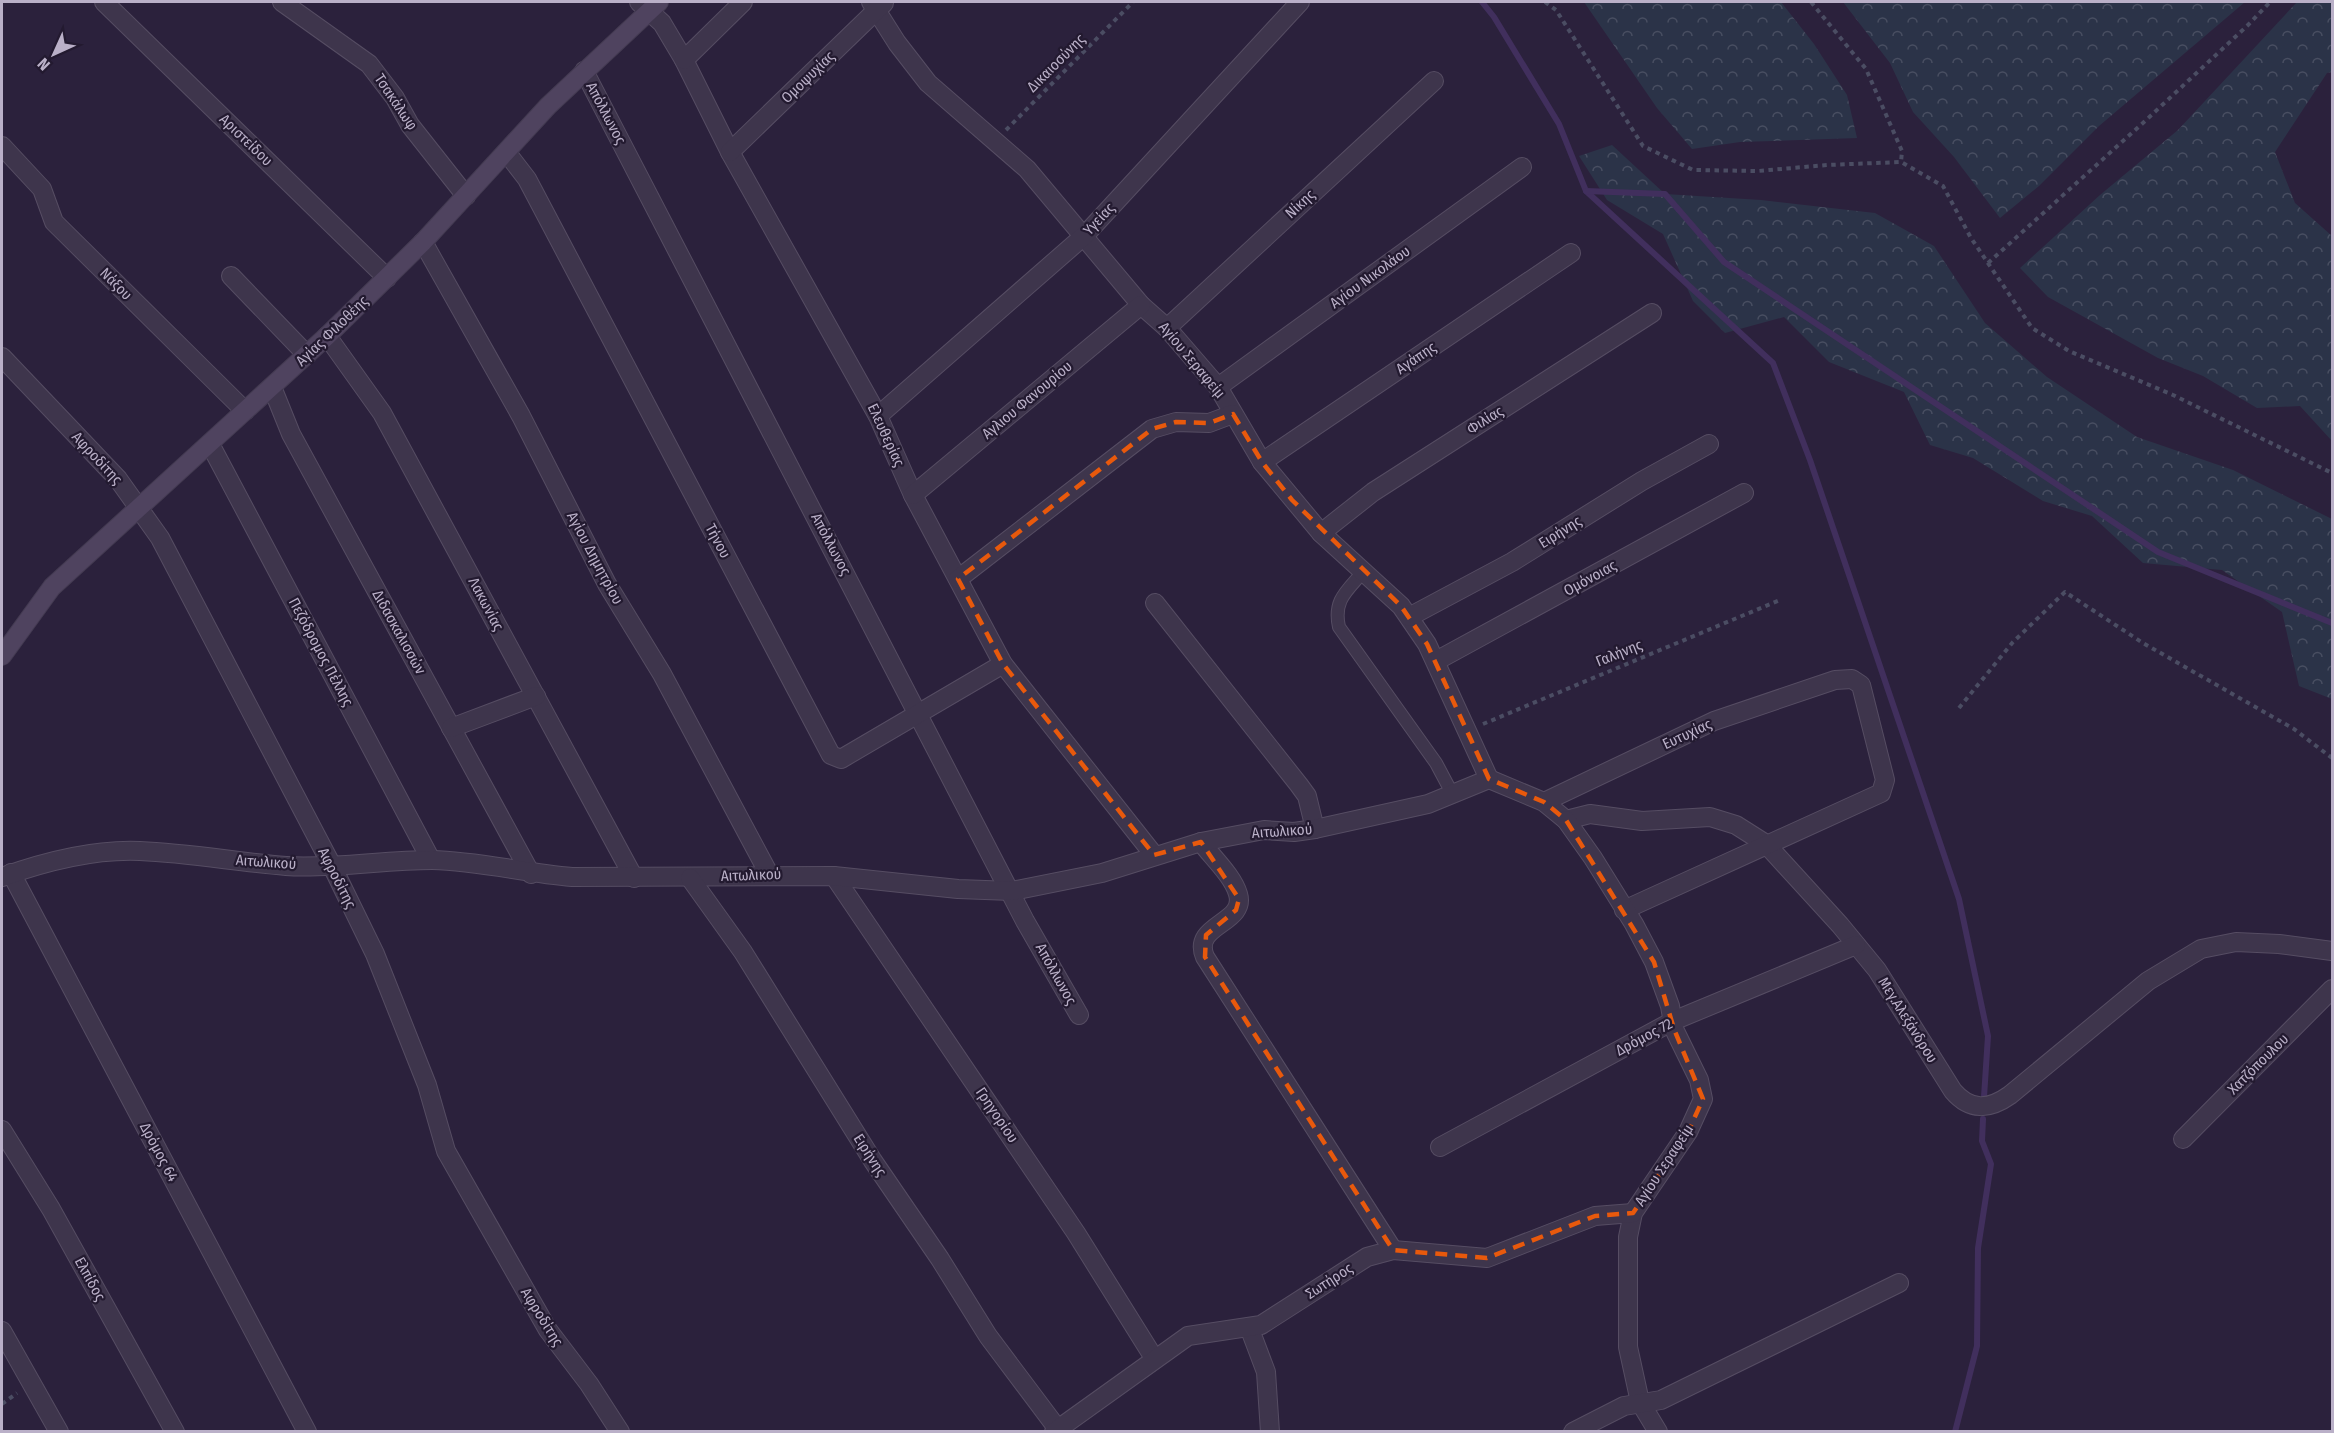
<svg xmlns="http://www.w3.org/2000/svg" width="2334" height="1433" viewBox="0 0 2334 1433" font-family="'Fira Sans Condensed',sans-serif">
  <defs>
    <pattern id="forest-crowns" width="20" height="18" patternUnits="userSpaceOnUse" patternTransform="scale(1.5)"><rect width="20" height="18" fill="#2b3348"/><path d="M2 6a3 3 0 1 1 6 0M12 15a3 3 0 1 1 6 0" fill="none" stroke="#484e61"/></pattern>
  </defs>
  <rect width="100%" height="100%" fill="#2b213c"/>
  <!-- forest -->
  <g fill="url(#forest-crowns)">
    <path d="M1584,2H1781L1814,44L1847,95L1857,138L1740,142L1692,149L1657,108Z"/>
    <path d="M1843,2H2245L2099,126L2039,186L2000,218L1954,157L1913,112L1890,63Z"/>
    <path d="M2297,2H2332V72L2327,73L2275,152L2295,203L2332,236V441L2300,406L2257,408L2203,376L2158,358L2048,297L2020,268L2100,195L2178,130Z"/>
    <path d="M1612,145L1665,194L1761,200L1875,213L1934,246L1985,323L2047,377L2137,437L2233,470L2332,519V699L2299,686L2282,612L2222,570L2143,563L2092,516L2043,501L1973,458L1930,445L1904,392L1829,362L1784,317L1725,333L1693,301L1663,234L1607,200L1579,156Z"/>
  </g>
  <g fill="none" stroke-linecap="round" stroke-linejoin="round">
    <!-- stream -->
    <g stroke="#412f5d" stroke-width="6">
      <path d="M1482,2L1494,17L1559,124L1586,191L1773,363L1810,460L1959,899L1988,1036L1984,1097"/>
      <path d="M1586,191L1665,194L1724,262L2158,552L2332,623"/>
      <path d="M1955,1432L1977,1346L1978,1248L1991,1164L1982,1141L1983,1119"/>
    </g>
    <defs>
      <path id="lane" d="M1363,572C1347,591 1333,600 1339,627L1436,763L1453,795"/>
      <g id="street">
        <path d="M104,2L387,278"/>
        <path d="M282,2L369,64L395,98L410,125L466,196"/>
        <path d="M639,2L662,23L684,60L730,152L878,416L913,495L1003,664L1154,855"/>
        <path d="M871,2L897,43L928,83L1027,169L1141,305L1167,328L1218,387L1262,462L1321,533L1401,606L1427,644L1489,779"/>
        <path d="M684,60L743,2"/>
        <path d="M584,71L1025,921L1079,1015"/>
        <path d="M2,146L42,189L54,222L245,411"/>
        <path d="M730,152L884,3"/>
        <path d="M507,153L527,179L831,755L841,759L1003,664"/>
        <path d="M423,242L521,416L607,584L662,674L769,874"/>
        <path d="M231,276L307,355"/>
        <path d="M1167,328L1434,81"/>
        <path d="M327,336L382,413L634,878"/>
        <path d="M2,357L118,479L160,538L331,864L375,954L427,1085L446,1151L548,1330L589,1384L620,1432"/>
        <path d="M272,387L291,434L531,874"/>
        <path d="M1218,387L1522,167"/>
        <path d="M878,416L1085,235L1300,2"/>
        <path d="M210,444L431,860"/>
        <path d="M1262,462L1571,253"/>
        <path d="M913,495L1141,305"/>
        <path d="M1321,533L1373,492L1652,313"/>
        <path d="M958,579L1152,429L1176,422L1209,423L1233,414"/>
        <path d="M1155,603L1299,785L1307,796L1315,829"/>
        <path d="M1409,617L1512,562L1642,481L1709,444"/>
        <path d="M1436,661L1744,493"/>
        <path d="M451,728L536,696"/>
        <path d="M1489,779L1544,802L1566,820L1590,814L1642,821L1710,817L1736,825L1766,844L1840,925L1877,970L1953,1091C1970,1111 1989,1110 2010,1095L2148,981L2201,949L2236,942L2279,944L2332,951"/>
        <path d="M1544,802L1714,721L1835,680L1852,679L1861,685L1885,780L1881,793L1624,910"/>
        <path d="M1566,820L1593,858L1634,924L1654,962L1670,1006L1674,1029L1699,1080L1703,1099L1688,1132L1633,1213L1628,1237V1347L1640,1402L1658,1432"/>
        <path d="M1201,842C1212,857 1233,876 1238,894C1247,924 1191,924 1205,957L1393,1250"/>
        <path d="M11,873L307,1432"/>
        <path d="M834,876L1076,1233L1154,1358"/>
        <path d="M2,877C44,862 95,849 140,851C189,853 237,862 286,866C334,869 384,860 432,860C479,861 525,873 572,877L834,876L958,889L1012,891L1102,873L1201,842L1264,830L1294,832L1315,829L1428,804L1489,779"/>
        <path d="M690,878L743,952L873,1161L940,1259L988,1336L1057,1428"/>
        <path d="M2,1130L51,1209L175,1432"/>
        <path d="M2183,1139L2332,989"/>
        <path d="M1440,1147L1673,1021L1856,945"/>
        <path d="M1249,1327L1266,1372L1270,1432"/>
        <path d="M2,1331L59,1432"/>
        <path d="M1054,1432L1188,1336L1261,1325L1367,1257L1393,1250L1487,1258L1595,1216L1633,1213"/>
        <path d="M1573,1432L1624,1406L1661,1400L1899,1283"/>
      </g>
      <path id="secondary" d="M2,656L52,587L327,336L423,242L548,106L659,2"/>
    </defs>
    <!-- lane casing -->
    <use href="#lane" stroke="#564d63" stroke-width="14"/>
    <!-- street casing -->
    <use href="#street" stroke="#564d63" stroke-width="20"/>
    <!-- secondary casing -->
    <use href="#secondary" stroke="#443b52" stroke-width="20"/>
    <!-- path -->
    <g stroke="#4b4d63" stroke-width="4" stroke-dasharray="4.5 4.5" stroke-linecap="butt">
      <path d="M1545,2L1556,10L1643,146L1693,170L1758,171L1827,165L1901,162L1943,186L1971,238L2032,328L2069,351L2173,395L2332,473"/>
      <path d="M1811,2L1866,69L1902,151L1901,162"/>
      <path d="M1006,130L1133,2"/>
      <path d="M1988,263L2144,122L2247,26L2270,2"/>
      <path d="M1959,708L2013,642L2065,592L2143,643L2294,729L2332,758"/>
      <path d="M1483,724L1780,600"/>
      <path d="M2,1404L17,1393"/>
    </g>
    <!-- lane -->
    <use href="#lane" stroke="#3e354c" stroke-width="12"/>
    <!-- street -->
    <use href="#street" stroke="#3e354c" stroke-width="18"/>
    <!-- secondary -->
    <use href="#secondary" stroke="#4f435f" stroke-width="18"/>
  </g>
  <!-- marked area -->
  <path fill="none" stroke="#e8590c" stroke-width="4.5" stroke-dasharray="12 8" stroke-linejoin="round" d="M1233,414L1262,462L1292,500L1401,606L1427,644L1489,779L1544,802L1566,820L1654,962L1674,1029L1703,1099L1688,1132L1633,1213L1595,1216L1487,1258L1393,1250L1205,957L1206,935L1236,910L1239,899L1201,842L1154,855L1003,664L958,579L1152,429L1176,422L1209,423Z"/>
  <g text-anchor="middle" stroke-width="4.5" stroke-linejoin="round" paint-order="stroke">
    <!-- street labels -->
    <g font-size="15" fill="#bab0c8" stroke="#231a30">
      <text transform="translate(1056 63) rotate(-45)" y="5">Δικαιοσύνης</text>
      <text transform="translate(808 77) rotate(-44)" y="5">Ομοψυχίας</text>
      <text transform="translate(396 102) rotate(56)" y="5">Τσακάλωφ</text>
      <text transform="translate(606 113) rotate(62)" y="5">Απόλλωνος</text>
      <text transform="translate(246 140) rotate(44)" y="5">Αριστείδου</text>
      <text transform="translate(1300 204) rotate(-43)" y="5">Νίκης</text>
      <text transform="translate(1099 219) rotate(-47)" y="5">Υγείας</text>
      <text transform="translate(1370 277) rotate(-36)" y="5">Αγίου Νικολάου</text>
      <text transform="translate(116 284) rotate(45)" y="5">Νάξου</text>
      <text transform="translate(332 331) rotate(-44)" y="5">Αγίας Φιλοθέης</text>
      <text transform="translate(1416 358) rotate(-34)" y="5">Αγάπης</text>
      <text transform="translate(1192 360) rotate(50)" y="5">Αγίου Σεραφείμ</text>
      <text transform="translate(1027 400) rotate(-40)" y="5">Αγλιου Φανουρίου</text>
      <text transform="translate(1485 420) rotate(-32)" y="5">Φιλίας</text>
      <text transform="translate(886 435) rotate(65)" y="5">Ελευθερίας</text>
      <text transform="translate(97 458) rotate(47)" y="5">Αφροδίτης</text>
      <text transform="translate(1560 532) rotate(-32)" y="5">Ειρήνης</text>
      <text transform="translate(718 541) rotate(62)" y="5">Τήνου</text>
      <text transform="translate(831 544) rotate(62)" y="5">Απόλλωνος</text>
      <text transform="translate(595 558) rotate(62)" y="5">Αγίου Δημητρίου</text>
      <text transform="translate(1590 578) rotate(-29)" y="5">Ομόνοιας</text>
      <text transform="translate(486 604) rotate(62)" y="5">Λακωνίας</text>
      <text transform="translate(399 632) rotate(61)" y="5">Διδασκαλισσών</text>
      <text transform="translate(321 652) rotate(62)" y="5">Πεζόδρομος Πέλλης</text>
      <text transform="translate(1619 653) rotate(-22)" y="5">Γαλήνης</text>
      <text transform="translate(1687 734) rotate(-25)" y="5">Ευτυχίας</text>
      <text transform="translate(1282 831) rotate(-4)" y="5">Αιτωλικού</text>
      <text transform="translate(266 862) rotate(4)" y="5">Αιτωλικού</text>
      <text transform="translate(751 875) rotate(-2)" y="5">Αιτωλικού</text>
      <text transform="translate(337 878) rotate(63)" y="5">Αφροδίτης</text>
      <text transform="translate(1056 974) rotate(61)" y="5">Απόλλωνος</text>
      <text transform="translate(1908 1020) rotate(58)" y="5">Μεγ.Αλεξάνδρου</text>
      <text transform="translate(1644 1037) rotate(-28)" y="5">Δρόμος 72</text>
      <text transform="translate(2258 1064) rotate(-45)" y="5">Χατζόπουλου</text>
      <text transform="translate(997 1115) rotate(56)" y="5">Γρηγορίου</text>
      <text transform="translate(159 1152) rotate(62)" y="5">Δρόμος 64</text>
      <text transform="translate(870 1155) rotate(57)" y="5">Ειρήνης</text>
      <text transform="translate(1664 1165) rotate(-57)" y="5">Αγίου Σεραφείμ</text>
      <text transform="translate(90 1279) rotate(61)" y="5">Ελπίδος</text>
      <text transform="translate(1329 1281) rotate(-33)" y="5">Σωτήρος</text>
      <text transform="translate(542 1317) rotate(58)" y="5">Αφροδίτης</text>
    </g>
  </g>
  <!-- border -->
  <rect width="2334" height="1433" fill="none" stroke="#bab0c8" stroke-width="6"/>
  <!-- north arrow -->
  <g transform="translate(54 54) rotate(225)" stroke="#231a30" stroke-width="4.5" paint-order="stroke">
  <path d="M0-4.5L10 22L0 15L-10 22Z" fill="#bab0c8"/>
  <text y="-9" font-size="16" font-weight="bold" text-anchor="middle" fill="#bab0c8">N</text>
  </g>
</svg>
